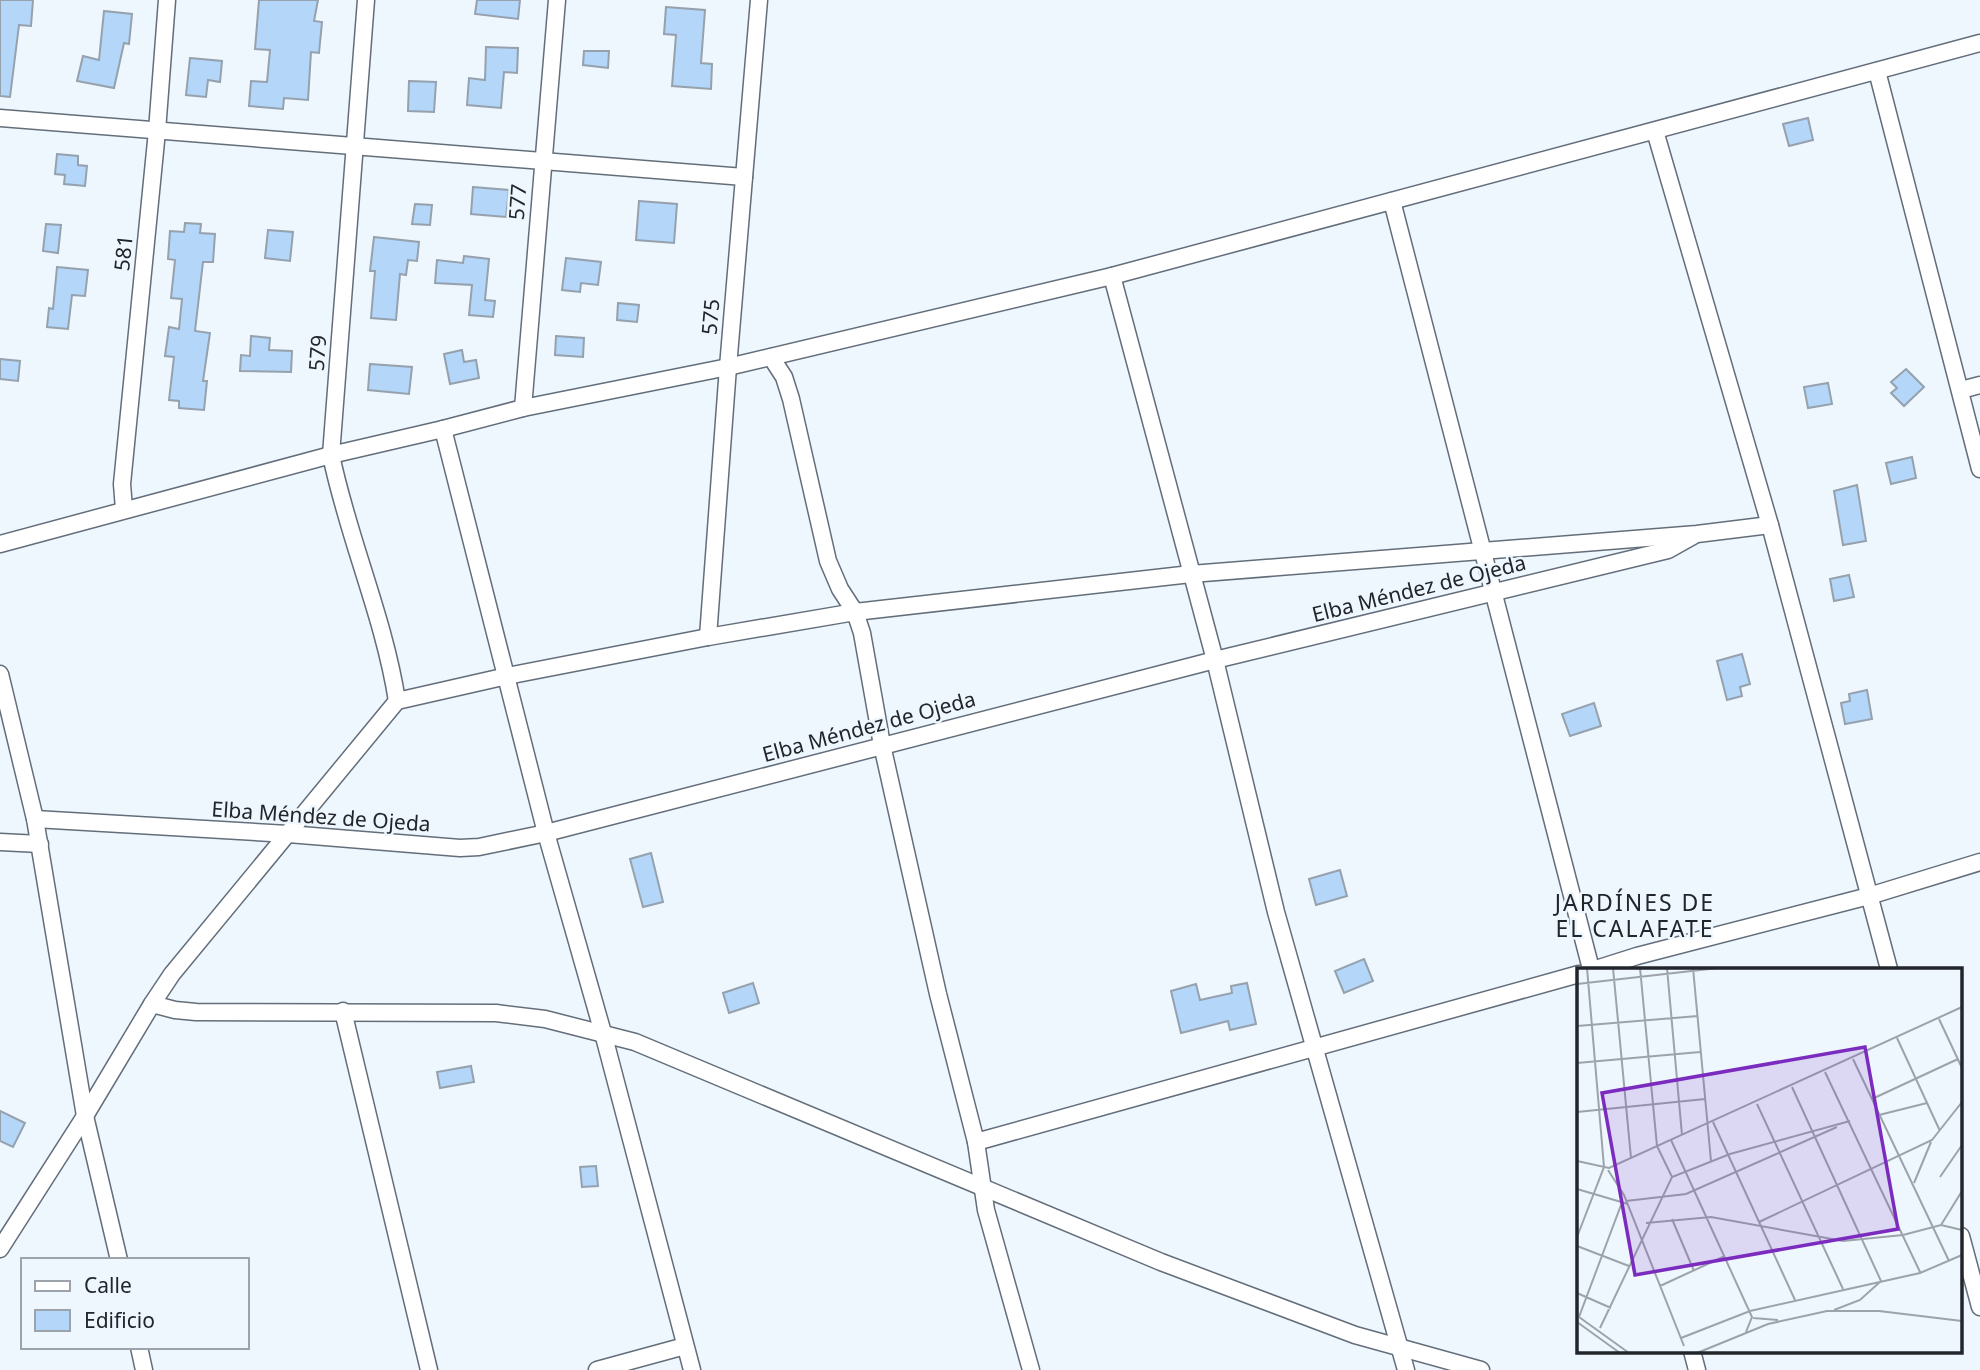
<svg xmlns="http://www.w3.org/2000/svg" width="1980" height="1370" viewBox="0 0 1980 1370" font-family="'Noto Sans',sans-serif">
  <rect width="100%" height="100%" fill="#eef6fe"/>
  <!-- building -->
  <g fill="#b3d6f9" stroke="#95a1ad" stroke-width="2">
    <path d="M0,0H33L31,26L19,25L10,97L0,96Z"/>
    <path d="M259,0H318L314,21L322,22L319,53L311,52L308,100L284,98L283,109L249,106L251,81L267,82L270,50L255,49Z"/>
    <path d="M477,0H520L518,19L475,14Z"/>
    <path d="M666,7L705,10L701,63L712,64L711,89L672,86L676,35L664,34Z"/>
    <path d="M104,11L132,14L129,44L124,43L114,88L77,81L83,56L99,60Z"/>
    <path d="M486,47L518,48L517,73L504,72L501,108L467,105L469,78L485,80Z"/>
    <path d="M584,51H609L608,68L583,65Z"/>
    <path d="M190,58L222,61L220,82L208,80L206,97L186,95Z"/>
    <path d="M409,81L436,82L434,112L408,111Z"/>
    <path d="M1808,118L1813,140L1789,146L1783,124Z"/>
    <path d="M57,154L78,156V165L87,166L85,186L64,184L65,175L55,174Z"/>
    <path d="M473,187L509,190L506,217L471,214Z"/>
    <path d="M639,201L677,204L674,243L636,240Z"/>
    <path d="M415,204L432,205L430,225L412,224Z"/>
    <path d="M185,223L201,224L200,233L215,234L213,262H203L195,331L210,333L203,381H207L204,410L179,408V401L169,400L174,357L165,356L169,327L179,329L182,299L171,298L175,260L168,259L170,231L184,232Z"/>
    <path d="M46,224L61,225L58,253L43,251Z"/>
    <path d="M268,230L293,232L290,261L265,258Z"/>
    <path d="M374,237L419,242L417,261L408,260L406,275L400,274L396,320L371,318L375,271H370Z"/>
    <path d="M464,256L489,259L485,300L495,301L493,317L469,315L472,285L435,283L437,260L463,263Z"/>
    <path d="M566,258L601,262L598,285L581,283L580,292L562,290Z"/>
    <path d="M57,267L88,270L85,296L72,295L68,329L47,327L49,308L53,309Z"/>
    <path d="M618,303L639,305L637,322L617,320Z"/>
    <path d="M251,336L270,338L269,350L292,351L291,372L240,371L241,355L250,356Z"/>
    <path d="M556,336L584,338L583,357L555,355Z"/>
    <path d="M462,350L464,362L476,360L479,378L450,384L444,354Z"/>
    <path d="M0,359L20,361L18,381L0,379Z"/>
    <path d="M370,364L412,367L409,394L368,390Z"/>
    <path d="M1906,369L1924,387L1904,406L1891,393L1897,388L1891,382Z"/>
    <path d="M1828,383L1832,404L1808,408L1804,387Z"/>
    <path d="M1912,457L1916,478L1891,484L1886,463Z"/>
    <path d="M1857,485L1866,541L1843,545L1834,491Z"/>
    <path d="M1849,575L1854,597L1834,601L1830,579Z"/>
    <path d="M1742,654L1750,684L1740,687L1742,696L1727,700L1717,661Z"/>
    <path d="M1867,690L1872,719L1845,724L1841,703L1850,701L1849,694Z"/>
    <path d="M1594,703L1601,726L1570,736L1562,714Z"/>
    <path d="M651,853L663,902L643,907L630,859Z"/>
    <path d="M1340,870L1347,896L1316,905L1309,879Z"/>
    <path d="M1364,959L1373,981L1344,993L1335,971Z"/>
    <path d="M753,983L759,1003L729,1013L723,993Z"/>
    <path d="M1247,983L1256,1024L1230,1030L1228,1021L1181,1033L1171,991L1196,984L1200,1000L1232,993L1231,986Z"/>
    <path d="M471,1066L474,1082L440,1088L437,1072Z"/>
    <path d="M0,1111L25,1123L13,1147L0,1141Z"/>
    <path d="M596,1166L598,1186L582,1187L580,1167Z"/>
  </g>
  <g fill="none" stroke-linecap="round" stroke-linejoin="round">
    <defs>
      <g id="minor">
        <path d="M366,0L331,455C348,538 384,617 397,701"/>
        <path d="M1877,71L1980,469"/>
        <path d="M0,118L744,177"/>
        <path d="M1655,131L1770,525L1889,969"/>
        <path d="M1392,201L1591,969"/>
        <path d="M1112,276L1215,660L1276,912L1406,1370"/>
        <path d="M771,357L784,377L791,399L828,561L840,589L855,612L862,633L882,745L938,994L976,1142L986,1210L1031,1370"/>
        <path d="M1961,390L1980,385"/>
        <path d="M523,408L557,0"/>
        <path d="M443,429L546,833L603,1033L692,1370"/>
        <path d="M124,509L122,484L157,131L167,0"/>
        <path d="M0,544L331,455L443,429L523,408L728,367L1112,276L1980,43"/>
        <path d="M708,637L728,367L759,0"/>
        <path d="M0,674L35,819L85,1116L119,1260"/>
        <path d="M35,819L288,834L460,848L479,847L546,833L1215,660L1668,550L1693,536"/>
        <path d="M0,842L40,844"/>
        <path d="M1596,969L1637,956L1869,896L1980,862"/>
        <path d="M152,1004L175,1010L196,1012L496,1013L545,1019L635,1042L1161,1262L1355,1335L1481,1370"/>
        <path d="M343,1011L429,1370"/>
        <path d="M976,1142L1579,974"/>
        <path d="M1961,1236L1980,1307"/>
        <path d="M0,1249L85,1116L152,1004L172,974L397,701L507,676L708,637L855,612L1191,574L1697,534L1770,525"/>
        <path d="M139,1347L144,1370"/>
        <path d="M1692,1351L1697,1370"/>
        <path d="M597,1370L685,1346"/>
      </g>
    </defs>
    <!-- minor casing -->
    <use href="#minor" stroke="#636e7a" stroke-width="19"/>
    <!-- minor -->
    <use href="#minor" stroke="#fff" stroke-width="16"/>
  </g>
  <g text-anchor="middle" stroke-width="5" stroke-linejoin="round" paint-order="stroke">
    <!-- street labels -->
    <g font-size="21" fill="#22262b" stroke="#eef6fe">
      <text transform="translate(518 202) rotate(-86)" y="7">577</text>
      <text transform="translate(124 253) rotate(-84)" y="7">581</text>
      <text transform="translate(711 317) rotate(-85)" y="7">575</text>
      <text transform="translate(318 353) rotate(-86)" y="7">579</text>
      <text transform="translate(1419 589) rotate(-14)" y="7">Elba Méndez de Ojeda</text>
      <text transform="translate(869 727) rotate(-15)" y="7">Elba Méndez de Ojeda</text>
      <text transform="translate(321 817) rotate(4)" y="7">Elba Méndez de Ojeda</text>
    </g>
    <!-- neighbourhood labels -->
    <g font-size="23" letter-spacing="2" fill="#22262b" stroke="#eef6fe">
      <text x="1635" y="911">JARDÍNES DE<tspan x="1635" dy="26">EL CALAFATE</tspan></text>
    </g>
  </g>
  <!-- overview -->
  <g transform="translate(1577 968)">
    <rect width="385" height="385" fill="#eef6fe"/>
    <path fill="none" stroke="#9ca3aa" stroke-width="2" d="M36,0L54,190M63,0L80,178L95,209M90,0L105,167M116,0L134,193M0,16L141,0M362,51L385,100M0,58L121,48M320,70L363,163M276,91L372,293M0,95L123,84M248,104L343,304M215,119L304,313L283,332L257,342M295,131L381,91M180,136L266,321M0,144L128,131M302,147L350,135M136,154L218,332M94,172L175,349L169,364M0,193L32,200L385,39M31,202L47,227L107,378M363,209L385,177M337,215L354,174M0,221L51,236M49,233L109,226L260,159M95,251L117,303M182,254L355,172L385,134M69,255L134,249L266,273L326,267L364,257L385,262M364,257L385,223M0,269L27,199L10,0M0,278L52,298M83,318L148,288M0,325L34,340M2,349L44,237M2,349L52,385M176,350L201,352M0,354L43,385M23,360L95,209L153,186L273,153M104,370L173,343L343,305L385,287M120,385L191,356L250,343H302L385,353"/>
    <path fill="#7b2cbf" fill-opacity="0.15" stroke="#7b2cbf" stroke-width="3.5" d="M288,79L321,261L58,307L25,125Z"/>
    <rect width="385" height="385" fill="none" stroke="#22262b" stroke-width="3.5"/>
  </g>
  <!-- legend -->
  <rect x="21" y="1258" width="228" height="91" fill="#eef6fe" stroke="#9ca3aa" stroke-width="2"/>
  <rect x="35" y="1281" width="35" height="10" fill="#ffffff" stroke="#9ca3aa" stroke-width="2"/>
  <text x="84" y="1293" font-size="21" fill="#22262b">Calle</text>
  <rect x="35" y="1310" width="35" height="21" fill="#b3d6f9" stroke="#9ca3aa" stroke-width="2"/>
  <text x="84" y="1328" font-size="21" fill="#22262b">Edificio</text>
</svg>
